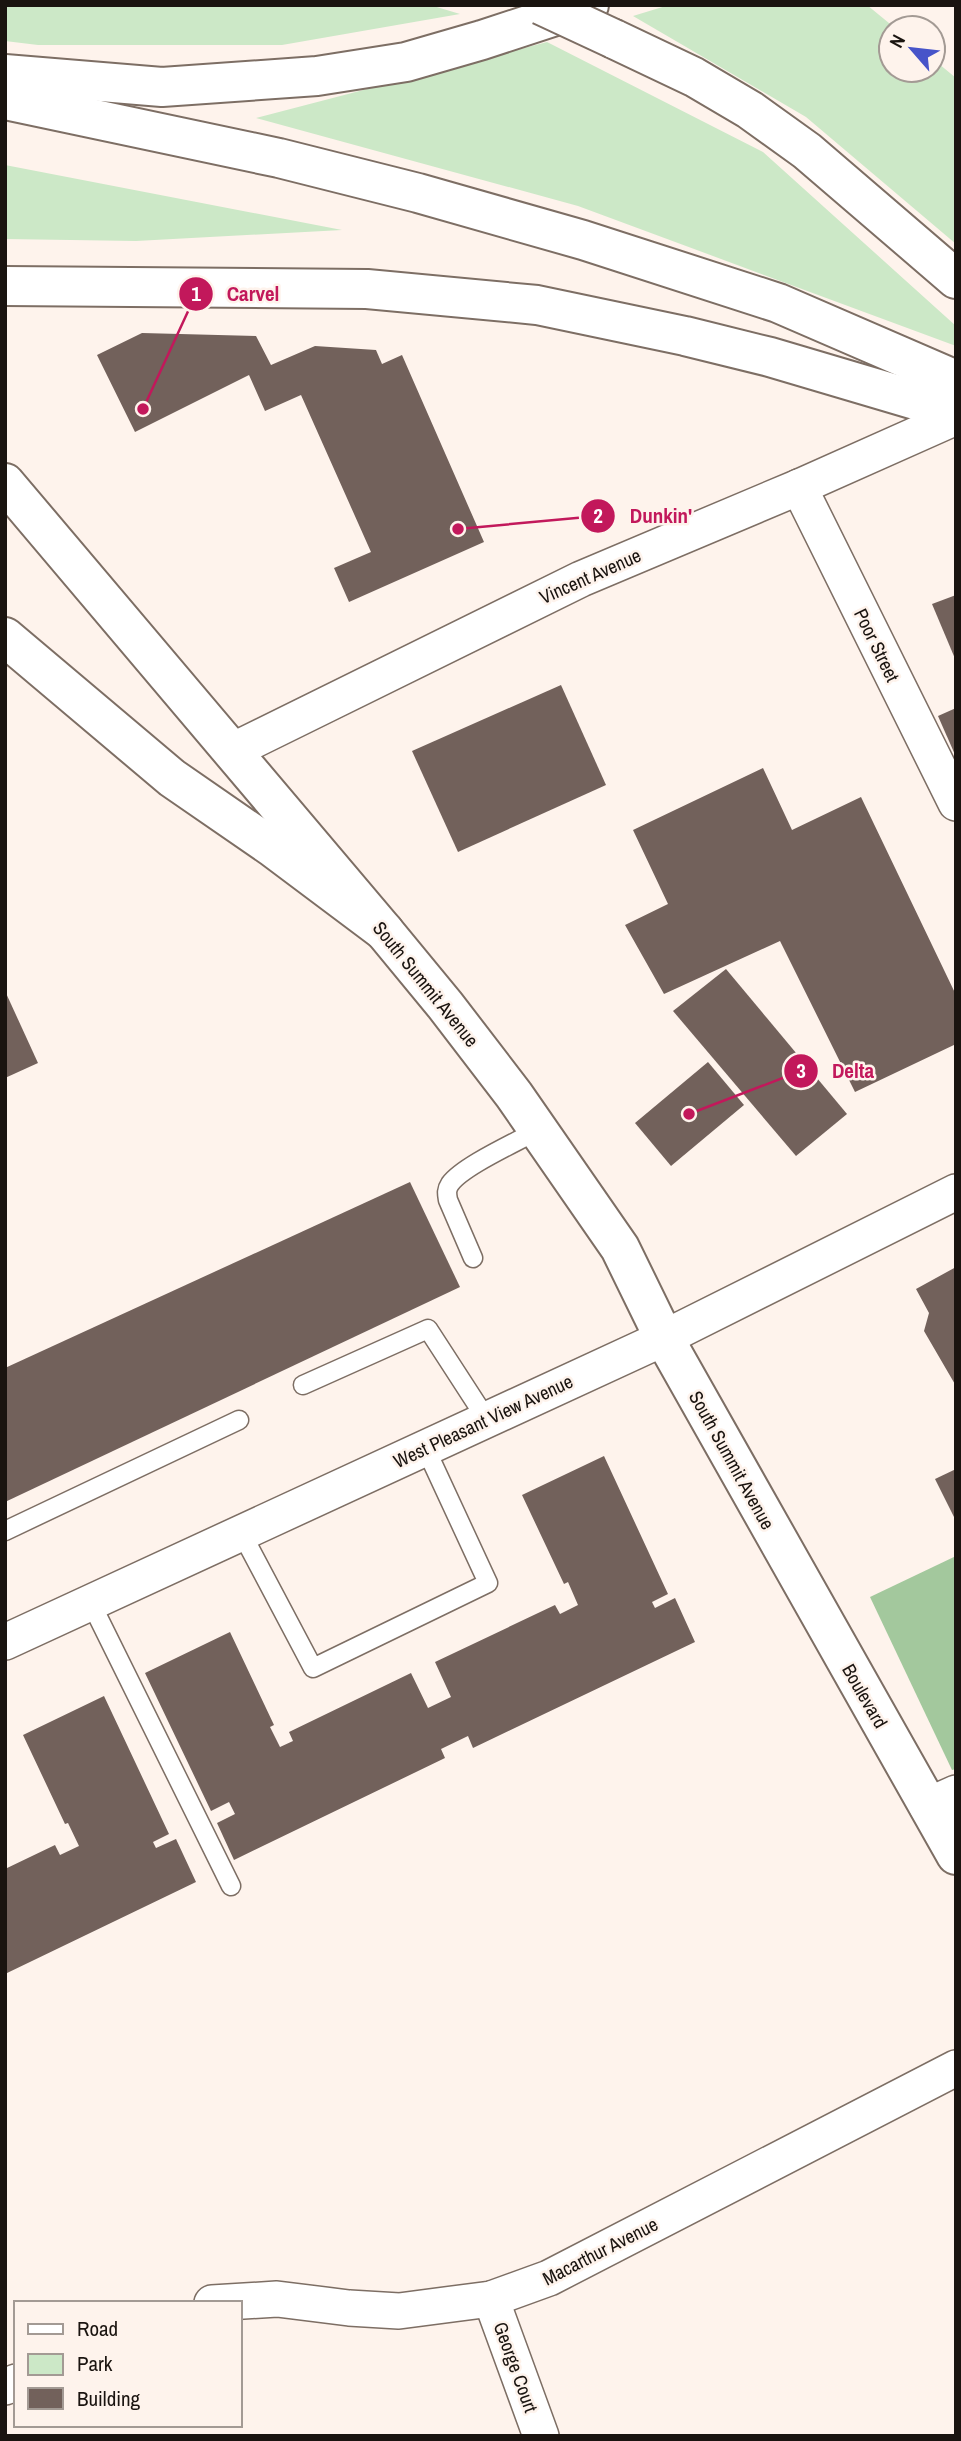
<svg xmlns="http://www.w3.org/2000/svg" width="961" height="2441" viewBox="0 0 961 2441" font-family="'Archivo Narrow',sans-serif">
  <rect width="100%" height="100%" fill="#fef3ec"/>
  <!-- green -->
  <g fill="#cce8c7">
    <path d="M5,5H430L460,14L282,45H38L5,41Z"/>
    <path d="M669,5H867L895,28H891V70H933V59L956,78V244L806,117L633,16Z"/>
    <path d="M547,42L763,152L956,326V346L578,206L256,118Z"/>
    <path d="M5,165L342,230L136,241L5,239Z"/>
  </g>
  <!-- forest -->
  <path fill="#a3c89d" d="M956,1556V1769L952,1770L870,1597Z"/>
  <!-- building -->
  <g fill="#72615b">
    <path d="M142,333L256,336L271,365L315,346L376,350L382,364L402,355L484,542L349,602L334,568L371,552L301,395L265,411L249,375L135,432L97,355Z"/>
    <path d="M956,595V661L932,604Z"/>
    <path d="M561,685L606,785L458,852L412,751Z"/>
    <path d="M956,708V757L938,716Z"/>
    <path d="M763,768L792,830L861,797L956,995V1044L855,1092L780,941L664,994L625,925L668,904L633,830Z"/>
    <path d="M726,969L847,1114L796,1156L673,1011Z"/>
    <path d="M5,991L38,1063L5,1078Z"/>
    <path d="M708,1062L744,1105L671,1166L635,1123Z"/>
    <path d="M410,1182L460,1287L5,1502V1368Z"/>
    <path d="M956,1267V1386L924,1331L929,1313L916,1289Z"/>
    <path d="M604,1456L668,1594L652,1602L655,1608L675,1598L695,1642L473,1748L468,1736L441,1749L445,1758L234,1860L217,1823L235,1814L229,1802L211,1811L145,1673L230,1632L274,1725L270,1727L280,1747L293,1741L289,1732L411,1673L428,1708L451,1697L435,1662L555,1605L560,1614L578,1605L568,1582L564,1584L522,1495Z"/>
    <path d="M956,1469V1521L935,1479Z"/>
    <path d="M104,1696L169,1834L153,1842L156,1848L176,1839L196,1882L5,1974V1869L55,1845L60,1855L79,1846L68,1823L65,1824L23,1735Z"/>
  </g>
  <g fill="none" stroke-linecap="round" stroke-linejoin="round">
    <defs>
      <g id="lane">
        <path d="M473,1258L448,1200C447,1194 446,1190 450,1184C463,1166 517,1142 538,1130"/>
        <path d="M303,1385L428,1329L487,1420"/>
        <path d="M5,1531L239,1420"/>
        <path d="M241,1532L313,1668L488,1583L425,1447"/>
        <path d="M90,1601L231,1886"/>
      </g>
      <g id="street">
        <path d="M799,487L956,803"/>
        <path d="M232,751L581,579L799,487L956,417"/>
        <path d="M5,1642L664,1338L956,1192"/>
        <path d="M927,1806L956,1793"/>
        <path d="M491,2299L541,2436"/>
        <path d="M212,2303L277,2299L349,2308L399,2311L491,2299L549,2278L956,2068"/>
        <path d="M5,2387L16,2382"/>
      </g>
      <path id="secondary" d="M5,483L384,931L445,1005L514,1095L620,1248L664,1338L956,1855"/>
      <g id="highway">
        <path d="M614,39L694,77L750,110L807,151L956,279"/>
        <path d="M5,74L162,87L317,76L406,62L482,40L589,5"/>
        <path d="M5,100L279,158L418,193L583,240L778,303L956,380"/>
        <path d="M5,286L367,289L537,305L685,336L770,357L956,412"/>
        <path d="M5,637L172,778L272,847L384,931"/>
      </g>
    </defs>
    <!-- lane casing -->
    <use href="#lane" stroke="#7d6e64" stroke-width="21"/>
    <!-- street casing -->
    <use href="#street" stroke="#7d6e64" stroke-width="38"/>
    <!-- secondary casing -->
    <use href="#secondary" stroke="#7d6e64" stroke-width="42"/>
    <!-- highway casing -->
    <use href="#highway" stroke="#7d6e64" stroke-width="42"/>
    <!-- lane -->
    <use href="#lane" stroke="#fff" stroke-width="18"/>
    <!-- street -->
    <use href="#street" stroke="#fff" stroke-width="35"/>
    <!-- secondary -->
    <use href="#secondary" stroke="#fff" stroke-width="38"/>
    <!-- highway -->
    <use href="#highway" stroke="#fff" stroke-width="38"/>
    <defs>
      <path id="highway-bridge" d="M541,5L614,39"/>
    </defs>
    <!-- highway-bridge casing -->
    <use href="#highway-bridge" stroke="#7d6e64" stroke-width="42" stroke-linecap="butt"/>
    <!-- highway-bridge -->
    <use href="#highway-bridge" stroke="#fff" stroke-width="38"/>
  </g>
  <g text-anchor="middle" stroke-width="5" stroke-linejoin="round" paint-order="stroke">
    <!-- street labels -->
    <g font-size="19" fill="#1a1410" stroke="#fef3ec">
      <text transform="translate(590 576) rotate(-24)" y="7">Vincent Avenue</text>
      <text transform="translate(877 645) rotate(64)" y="7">Poor Street</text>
      <text transform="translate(426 984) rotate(51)" y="7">South Summit Avenue</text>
      <text transform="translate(483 1421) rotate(-25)" y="7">West Pleasant View Avenue</text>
      <text transform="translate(732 1460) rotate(61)" y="7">South Summit Avenue</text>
      <text transform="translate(865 1696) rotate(60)" y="7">Boulevard</text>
      <text transform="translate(600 2251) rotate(-27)" y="7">Macarthur Avenue</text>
      <text transform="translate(516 2367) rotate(70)" y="7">George Court</text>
    </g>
  </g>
  <!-- callouts -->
  <path fill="none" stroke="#c2185b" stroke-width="2.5" d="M143 409L196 294M458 529L598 516M689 1114L801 1071"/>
  <g fill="#c2185b" stroke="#fef3ec" stroke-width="2.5">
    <circle cx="143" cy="409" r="7"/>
    <circle cx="458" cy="529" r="7"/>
    <circle cx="689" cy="1114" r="7"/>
    <circle cx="196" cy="294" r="18"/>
    <circle cx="598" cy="516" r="18"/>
    <circle cx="801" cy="1071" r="18"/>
  </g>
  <g font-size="21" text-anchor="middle" font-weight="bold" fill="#fff">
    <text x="196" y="301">1</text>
    <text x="598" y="523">2</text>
    <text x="801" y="1078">3</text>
  </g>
  <g font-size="21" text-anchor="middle" font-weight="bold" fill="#c2185b" stroke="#fef3ec" stroke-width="5" stroke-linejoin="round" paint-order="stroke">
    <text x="253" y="301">Carvel</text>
    <text x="661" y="523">Dunkin'</text>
    <text x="853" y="1078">Delta</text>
  </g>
  <!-- border -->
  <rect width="961" height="2441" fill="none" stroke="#1a1410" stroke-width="14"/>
  <!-- legend -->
  <rect x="14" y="2301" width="228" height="126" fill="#fef3ec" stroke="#a39a94" stroke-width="2"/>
  <rect x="28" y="2324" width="35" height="10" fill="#ffffff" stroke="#a39a94" stroke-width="2"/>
  <text x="77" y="2336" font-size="21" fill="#1a1410">Road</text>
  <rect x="28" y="2354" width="35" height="21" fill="#cce8c7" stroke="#a39a94" stroke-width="2"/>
  <text x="77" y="2371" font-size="21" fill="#1a1410">Park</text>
  <rect x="28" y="2388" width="35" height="21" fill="#72615b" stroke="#a39a94" stroke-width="2"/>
  <text x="77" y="2406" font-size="21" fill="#1a1410">Building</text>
  <!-- north arrow -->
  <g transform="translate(912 49) rotate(298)"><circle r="33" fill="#fef3ec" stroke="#a39a94" stroke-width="2"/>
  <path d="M0-5L12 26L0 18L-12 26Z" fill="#4754c9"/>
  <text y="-10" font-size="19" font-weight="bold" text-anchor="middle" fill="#1a1410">N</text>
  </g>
</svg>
